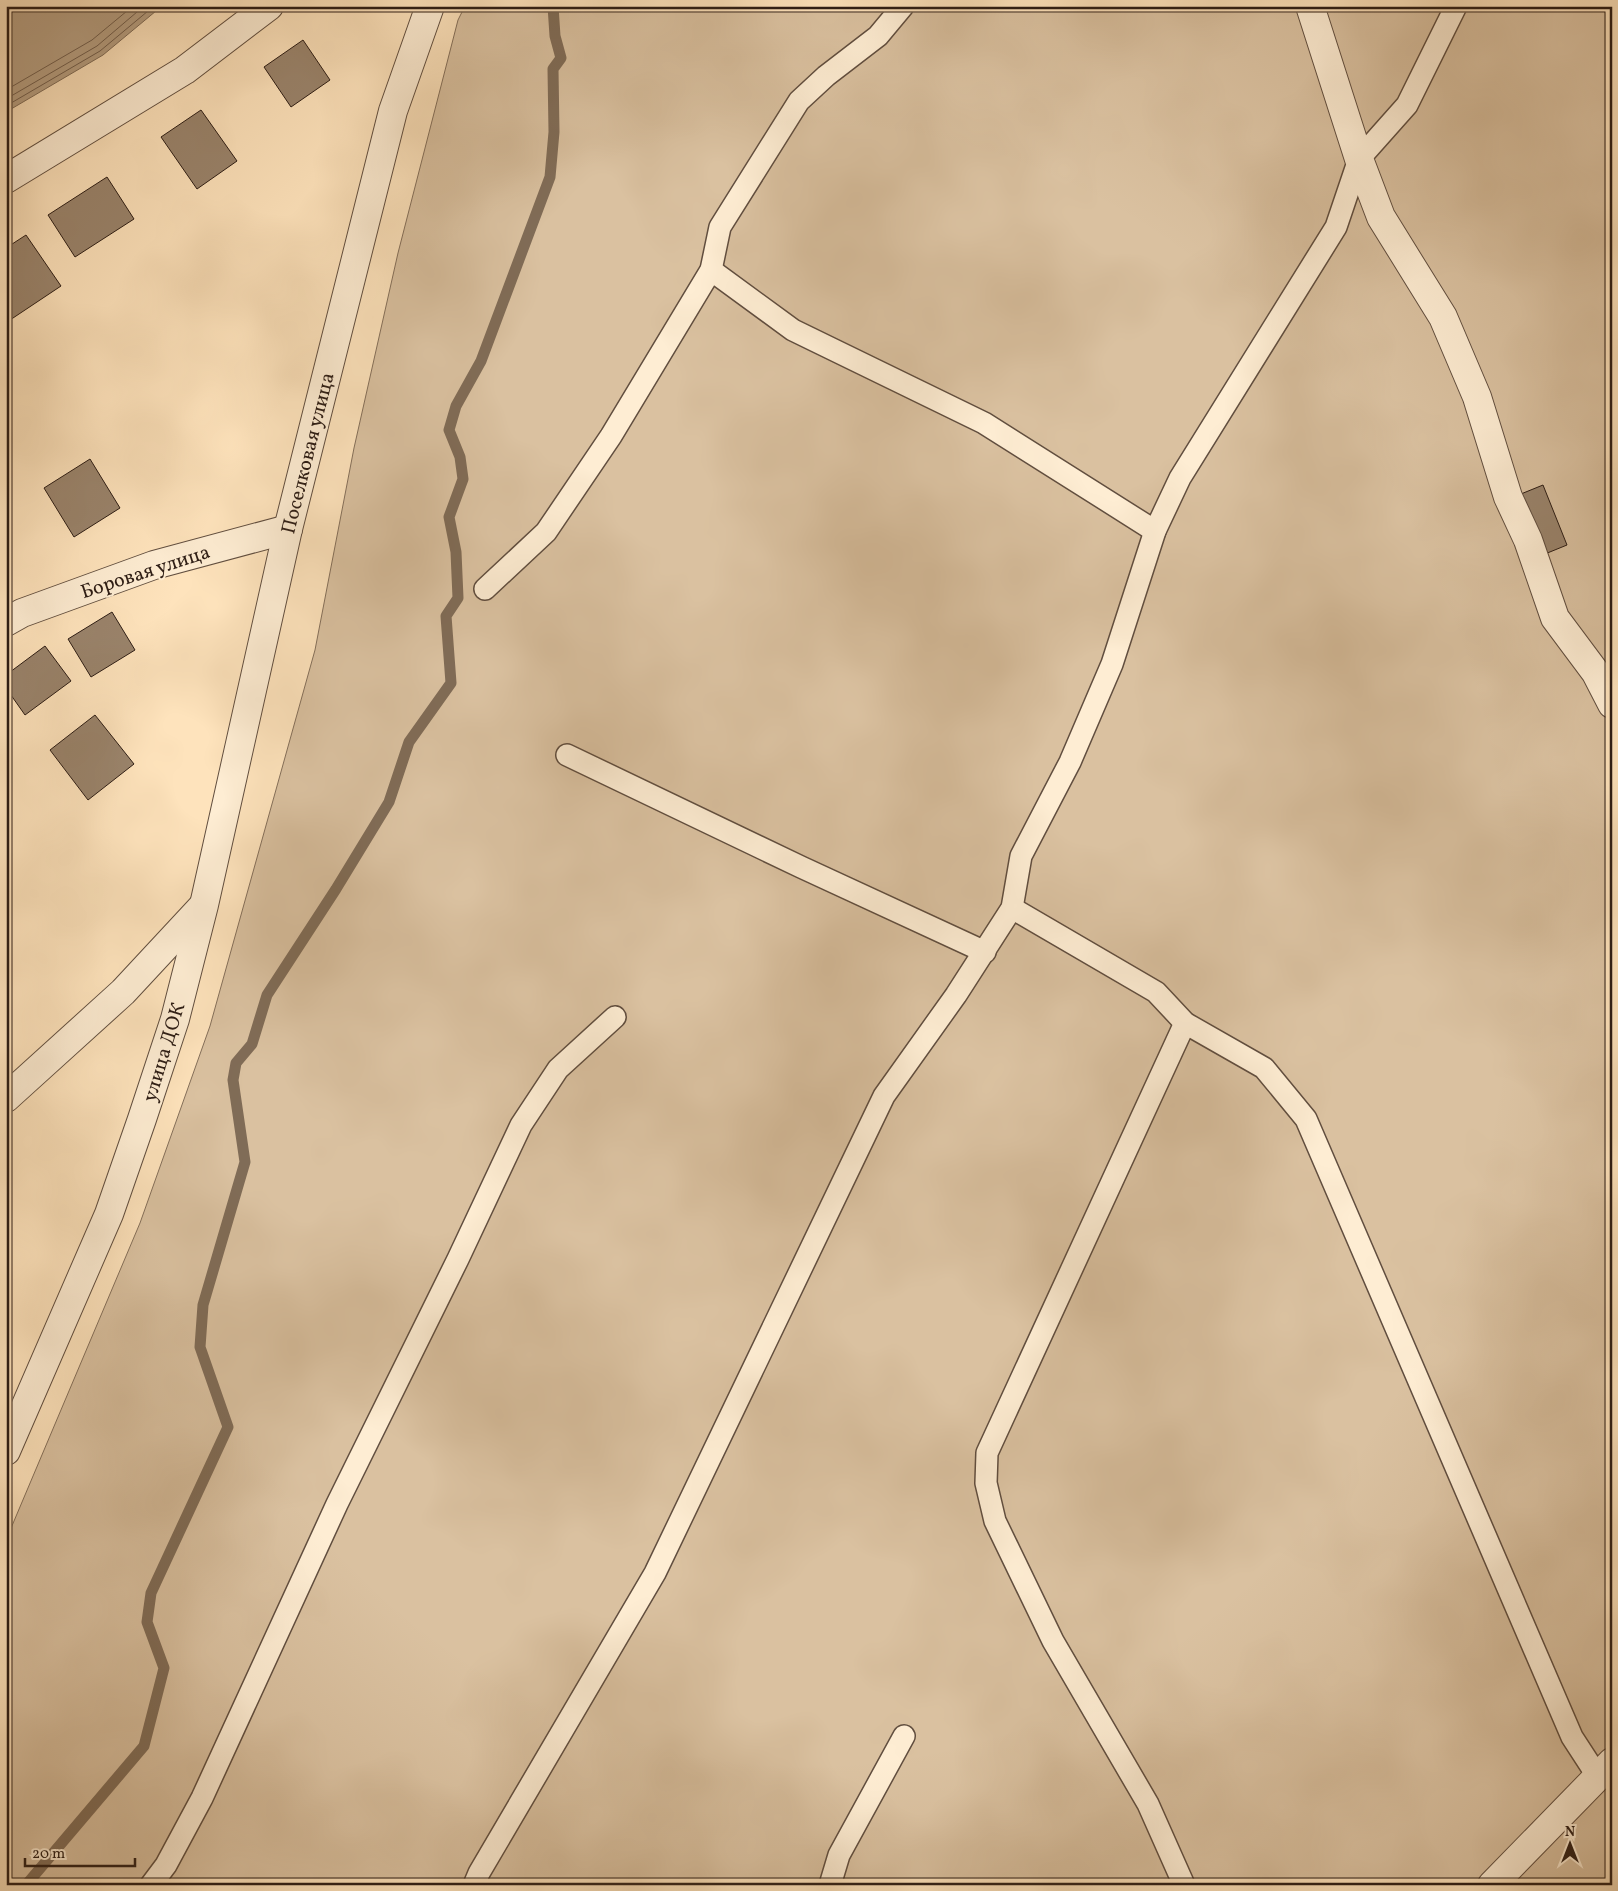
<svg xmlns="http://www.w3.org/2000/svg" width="1618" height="1891" font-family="Vollkorn,serif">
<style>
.green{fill:#dac1a0;stroke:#846f5a}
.water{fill:#b7a083;stroke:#806c57}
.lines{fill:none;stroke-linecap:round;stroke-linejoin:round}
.shore{stroke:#725e4c;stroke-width:1}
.stream{stroke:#806c57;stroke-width:11}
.building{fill:#9a846c;stroke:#2d1d15}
.lane-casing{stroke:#614e3f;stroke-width:24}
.street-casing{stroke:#614e3f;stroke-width:30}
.lane{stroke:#feedd3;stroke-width:21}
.street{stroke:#feedd3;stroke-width:28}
.labels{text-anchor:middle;stroke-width:4;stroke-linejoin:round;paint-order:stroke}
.street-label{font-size:20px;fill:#2d1d15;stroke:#feedd3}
</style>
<rect width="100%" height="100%" fill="#fee3bc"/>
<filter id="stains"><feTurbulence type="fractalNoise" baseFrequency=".004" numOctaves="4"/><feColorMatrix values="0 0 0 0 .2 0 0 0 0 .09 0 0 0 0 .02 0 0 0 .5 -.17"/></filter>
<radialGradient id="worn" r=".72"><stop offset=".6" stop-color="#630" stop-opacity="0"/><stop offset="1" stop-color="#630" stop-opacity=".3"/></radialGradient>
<polygon class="green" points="465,6 1612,6 1612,1885 6,1885 6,1540 140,1223 210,1026 315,650 354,448 398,253 458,20"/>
<polygon class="water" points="6,6 162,6 103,55 6,112"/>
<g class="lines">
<g class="shore">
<polyline points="6,90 92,40 133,6"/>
<polyline points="6,99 97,46 144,6"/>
<polyline points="6,106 100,51 154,6"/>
</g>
<polyline class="stream" points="26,1885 144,1746 164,1668 147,1622 151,1593 228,1427 200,1347 203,1305 245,1162 233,1080 236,1063 252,1044 267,995 336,889 389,802 409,742 451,683 446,616 458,598 456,552 449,517 463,479 460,457 449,430 456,406 481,361 550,177 554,132 553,69 561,58 555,36 553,6"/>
</g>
<g class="building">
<polygon points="303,40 330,80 291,107 264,67"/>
<polygon points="201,110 237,161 197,189 161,137"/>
<polygon points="107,177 134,219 75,257 48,215"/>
<polygon points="26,235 61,286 7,322 6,248"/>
<polygon points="90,459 120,508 74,537 44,488"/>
<polygon points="1543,485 1567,545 1540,556 1516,496"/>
<polygon points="112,612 135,650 91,677 68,639"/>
<polygon points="45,646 71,681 25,715 6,688 6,675"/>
<polygon points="95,715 134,764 88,800 50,750"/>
</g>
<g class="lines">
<g class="lane-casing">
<g id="lane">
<polyline points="711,270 793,330 984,423 1155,531"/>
<polyline points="485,589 546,532 611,436 711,270 720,227 799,101 826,76 878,36 903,6"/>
<polyline points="567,755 801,867 985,952"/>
<polyline points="1012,908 1156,992 1185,1023 1264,1068 1306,1119 1572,1737 1598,1777"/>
<polyline points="151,1885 166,1865 202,1798 337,1504 458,1259 521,1125 558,1069 615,1017"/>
<polyline points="474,1885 479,1873 655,1573 884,1096 956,995 1012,908 1021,856 1070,762 1112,664 1155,531 1180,478 1336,227 1359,159 1407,105 1456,6"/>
<polyline points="830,1885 839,1855 904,1736"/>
<polyline points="1184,1885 1148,1804 1053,1641 995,1521 986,1483 987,1453 1185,1023"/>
</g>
</g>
<g class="street-casing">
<g id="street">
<polyline points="1310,6 1359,159 1381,217 1443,317 1477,397 1508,497 1528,540 1555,618 1596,673 1612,704"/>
<polyline points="6,179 185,70 269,6"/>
<polyline points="6,622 22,613 154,565 288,529"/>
<polyline points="6,1098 123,992 203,906"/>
<polyline points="6,1451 109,1214 142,1119 175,1019 204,905 288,529 393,111 430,6"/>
<polyline points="1492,1885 1612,1762"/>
</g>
</g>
<use href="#lane" class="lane"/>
<use href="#street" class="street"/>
</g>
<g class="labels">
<g class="street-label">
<text transform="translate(307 453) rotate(-76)" y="7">Поселковая улица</text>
<text transform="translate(145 571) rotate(-18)" y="7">Боровая улица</text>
<text transform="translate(163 1052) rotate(-73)" y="7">улица ДОК</text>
</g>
</g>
<rect width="1618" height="1891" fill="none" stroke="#fee3bc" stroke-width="25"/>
<rect x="8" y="8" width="1603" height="1876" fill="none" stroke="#2d1d15" stroke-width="2.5"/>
<rect x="12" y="12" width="1593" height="1866" fill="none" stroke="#2d1d15"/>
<g transform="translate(1570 1844)" stroke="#feedd3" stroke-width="4" paint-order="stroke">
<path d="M0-4L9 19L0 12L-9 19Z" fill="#2d1d15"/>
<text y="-8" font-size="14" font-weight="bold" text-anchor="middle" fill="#2d1d15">N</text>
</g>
<path d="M25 1858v8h110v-8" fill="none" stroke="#2d1d15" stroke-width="2.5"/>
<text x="32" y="1858" font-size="15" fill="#2d1d15" stroke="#feedd3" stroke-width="4" paint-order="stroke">20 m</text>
<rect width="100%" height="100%" filter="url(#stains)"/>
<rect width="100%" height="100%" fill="url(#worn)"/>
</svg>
